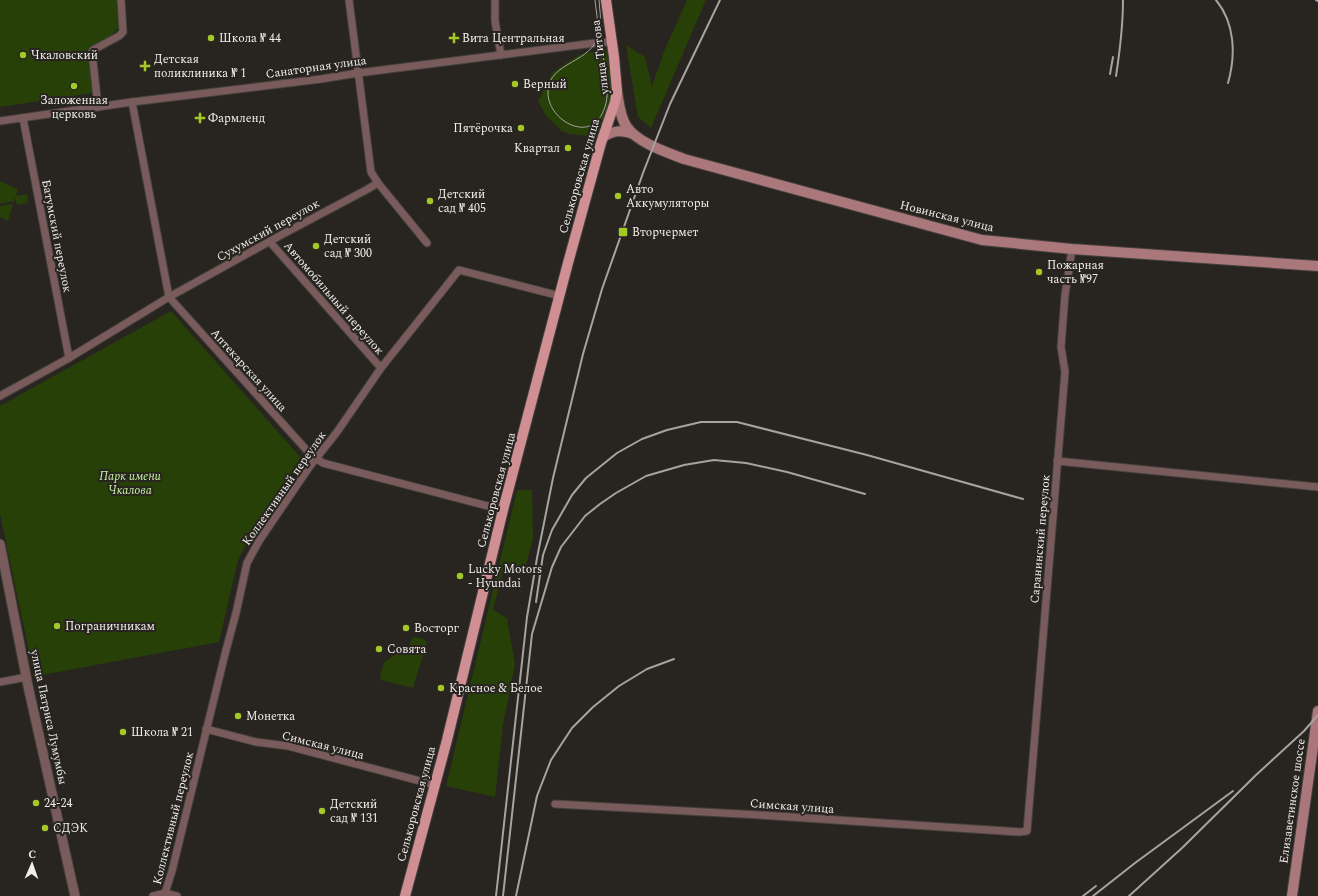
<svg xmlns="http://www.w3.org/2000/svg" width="1318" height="896" font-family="Spectral,serif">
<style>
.green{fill:#264008}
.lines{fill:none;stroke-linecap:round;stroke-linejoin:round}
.minor-casing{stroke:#44403c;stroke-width:9}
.tertiary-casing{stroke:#44403c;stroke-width:11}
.secondary-casing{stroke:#44403c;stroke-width:12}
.primary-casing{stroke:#44403c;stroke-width:12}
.minor{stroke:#7a5b5c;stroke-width:7}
.tertiary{stroke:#7a5b5c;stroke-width:9}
.secondary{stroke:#aa787a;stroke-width:10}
.primary{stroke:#d08f92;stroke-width:10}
.tram{stroke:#a6a3a0;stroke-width:1}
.rail{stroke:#a6a3a0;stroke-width:2}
.poi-dot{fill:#a3c927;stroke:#282420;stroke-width:1.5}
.labels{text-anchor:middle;stroke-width:4;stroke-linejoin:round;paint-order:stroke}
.poi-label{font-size:12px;fill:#f0eeeb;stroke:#282420;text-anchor:start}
.street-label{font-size:12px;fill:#f0eeeb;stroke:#282420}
.park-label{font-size:12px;font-style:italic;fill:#c4f39d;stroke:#282420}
</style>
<rect width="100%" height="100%" fill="#282420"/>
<g class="green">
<polygon points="0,0 117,0 119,27 113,34 87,50 93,93 0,107"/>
<polygon points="687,0 706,0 651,128 638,117 626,45 645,57 652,86 665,49"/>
<path d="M604,49l3,1c1,14 6,34 3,48 -2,13 -8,27 -13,39l-27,-3 -8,-3 -16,-15 -8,-15 15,-29 26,-17z"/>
<polygon points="0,181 18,189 16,196 27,194 28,203 17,205 15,197 14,201 0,204"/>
<polygon points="13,204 8,221 0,217 0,206"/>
<polygon points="171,311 301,458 249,538 238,560 219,642 42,675 36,669 29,651 0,514 0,406"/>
<polygon points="517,490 532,490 533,538 525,569 504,566 493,610 507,618 515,664 503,725 495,797 446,786"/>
<polygon points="416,637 423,639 427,642 413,688 381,680 380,677 384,662 409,646 412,638"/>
</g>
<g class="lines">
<g class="minor-casing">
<g id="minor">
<polyline points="349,0 371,172 378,183 427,243"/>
<polyline points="495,0 495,21 501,55"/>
<polyline points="132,102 169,297 311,455 323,463 503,510"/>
<polyline points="98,107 92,52 93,50 119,36 123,32 121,0"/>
<polyline points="23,118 69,358"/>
<polyline points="0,121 132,102 321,79 358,73 595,43 612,42"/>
<polyline points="270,242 381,368"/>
<polyline points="0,396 69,358 169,297 283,234 366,190 378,183"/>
<polyline points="1057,461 1318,487"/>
<polyline points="0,682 27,677"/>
<polyline points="206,729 256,742 288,746 435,785"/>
<polyline points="555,804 760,815 1020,832 1027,831 1065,372 1061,347 1065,295 1072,249"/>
<polyline points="165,893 172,871 225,654 236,613 247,563 259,541 310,466 337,432 381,368 459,270 560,296"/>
<polyline points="153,896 165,893 177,896"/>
</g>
</g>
<g class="tertiary-casing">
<polyline id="tertiary" points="0,544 28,686 75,896"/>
</g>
<g class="secondary-casing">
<g id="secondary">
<path d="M617,91c2,12 3,27 10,36 11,16 39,25 57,32l298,81 90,9 246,17"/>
<path d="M603,137c11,-7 18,-7 30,-3"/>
<polyline points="1292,896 1318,711"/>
</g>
</g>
<g class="primary-casing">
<polyline id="primary" points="405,896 447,740 503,510 568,263 601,143 615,102 617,91 614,57 606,0"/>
</g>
<use href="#minor" class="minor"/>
<use href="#tertiary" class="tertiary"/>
<use href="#secondary" class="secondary"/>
<use href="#primary" class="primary"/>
<path class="tram" d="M595,0l4,33c-6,31 -51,28 -51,59 -1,27 40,51 54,22 10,-19 3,-40 1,-60 -2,-18 -2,-36 -4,-54"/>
<g class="rail">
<path d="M1216,0c19,23 20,55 12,83"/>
<polyline points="1316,0 1318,1"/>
<polyline points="1110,74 1113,57"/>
<path d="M1116,76c4,-26 7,-50 7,-76"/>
<polyline points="536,602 543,555 552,530 572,495 586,478 617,453 642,439 667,430 701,422 737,422 867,455 1023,499"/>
<polyline points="496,896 527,617 537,558 553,478 583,354 602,289 643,173 670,104 720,0"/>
<polyline points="503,896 532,634 552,567 561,547 585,516 600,504 616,493 646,476 684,465 714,460 746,463 787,472 865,494"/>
<polyline points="516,896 537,796 551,760 572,728 593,707 619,686 647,669 674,659"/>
<polyline points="1083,896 1096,886"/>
<polyline points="1093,896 1135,863 1233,791"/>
<polyline points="1129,896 1182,848 1256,775 1304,731 1318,715"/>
</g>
</g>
<g class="poi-dot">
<circle cx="211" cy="38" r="4"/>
<path d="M452 32h4v4h4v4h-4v4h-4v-4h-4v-4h4z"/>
<circle cx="23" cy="55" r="4"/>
<path d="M143 60h4v4h4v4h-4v4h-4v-4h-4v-4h4z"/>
<circle cx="515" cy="84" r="4"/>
<circle cx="74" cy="86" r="4"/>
<path d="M198 112h4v4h4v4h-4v4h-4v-4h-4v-4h4z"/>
<circle cx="521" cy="128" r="4"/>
<circle cx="568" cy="148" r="4"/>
<circle cx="618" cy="196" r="4"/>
<circle cx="430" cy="201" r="4"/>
<rect x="618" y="227" width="10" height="10" rx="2"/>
<circle cx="316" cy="246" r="4"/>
<circle cx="1039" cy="272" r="4"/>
<circle cx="460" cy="576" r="4"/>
<circle cx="57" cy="626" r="4"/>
<circle cx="406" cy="628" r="4"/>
<circle cx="379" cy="649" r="4"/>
<circle cx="441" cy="688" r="4"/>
<circle cx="238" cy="716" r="4"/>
<circle cx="123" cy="732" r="4"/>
<circle cx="36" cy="803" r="4"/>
<circle cx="322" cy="811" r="4"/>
<circle cx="45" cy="828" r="4"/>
</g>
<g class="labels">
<g class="poi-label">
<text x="219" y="42">Школа № 44</text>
<text x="462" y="42">Вита Центральная</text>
<text x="31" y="59">Чкаловский</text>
<text x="154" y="63">Детская<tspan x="154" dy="14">поликлиника № 1</tspan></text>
<text x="523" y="88">Верный</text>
<text x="74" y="104" text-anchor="middle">Заложенная<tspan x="74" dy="14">церковь</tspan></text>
<text x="208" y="122">Фармленд</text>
<text x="513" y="132" text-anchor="end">Пятёрочка</text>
<text x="560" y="152" text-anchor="end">Квартал</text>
<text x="626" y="193">Авто<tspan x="626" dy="14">Аккумуляторы</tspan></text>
<text x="438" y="198">Детский<tspan x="438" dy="14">сад № 405</tspan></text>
<text x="632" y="236">Вторчермет</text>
<text x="324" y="243">Детский<tspan x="324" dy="14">сад № 300</tspan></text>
<text x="1047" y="269">Пожарная<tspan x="1047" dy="14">часть №97</tspan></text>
<text x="468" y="573">Lucky Motors<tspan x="468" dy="14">- Hyundai</tspan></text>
<text x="65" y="630">Пограничникам</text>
<text x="414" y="632">Восторг</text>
<text x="387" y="653">Совята</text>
<text x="449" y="692">Красное &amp; Белое</text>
<text x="246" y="720">Монетка</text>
<text x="131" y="736">Школа № 21</text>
<text x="44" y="807">24-24</text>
<text x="330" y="808">Детский<tspan x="330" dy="14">сад № 131</tspan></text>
<text x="53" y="832">СДЭК</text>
</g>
<g class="street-label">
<text transform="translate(600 57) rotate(-97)" y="4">улица Титова</text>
<text transform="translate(316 67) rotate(-8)" y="4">Санаторная улица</text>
<text transform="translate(579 176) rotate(-74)" y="4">Селькоровская улица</text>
<text transform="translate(947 216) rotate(14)" y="4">Новинская улица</text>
<text transform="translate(268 230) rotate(-29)" y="4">Сухумский переулок</text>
<text transform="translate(57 236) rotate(79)" y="4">Батумский переулок</text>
<text transform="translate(334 298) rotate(49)" y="4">Автомобильный переулок</text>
<text transform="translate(249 370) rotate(48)" y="4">Аптекарская улица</text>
<text transform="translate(284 488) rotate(-55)" y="4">Коллективный переулок</text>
<text transform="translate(496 490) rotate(-75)" y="4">Селькоровская улица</text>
<text transform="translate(1040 539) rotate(-85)" y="4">Саранинский переулок</text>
<text transform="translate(49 717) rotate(78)" y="4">улица Патриса Лумумбы</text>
<text transform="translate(323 745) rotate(14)" y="4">Симская улица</text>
<text transform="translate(1292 801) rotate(-82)" y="4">Елизаветинское шоссе</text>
<text transform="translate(416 804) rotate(-75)" y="4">Селькоровская улица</text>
<text transform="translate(792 806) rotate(4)" y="4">Симская улица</text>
<text transform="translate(173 818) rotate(-76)" y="4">Коллективный переулок</text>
</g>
<g class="park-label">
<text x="130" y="480">Парк имени<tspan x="130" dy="14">Чкалова</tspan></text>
</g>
</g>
<g transform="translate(32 864) rotate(2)" stroke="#282420" stroke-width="3" paint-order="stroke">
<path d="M0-3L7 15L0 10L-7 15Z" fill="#f0eeeb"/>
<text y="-6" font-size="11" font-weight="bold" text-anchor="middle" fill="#f0eeeb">С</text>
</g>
</svg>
